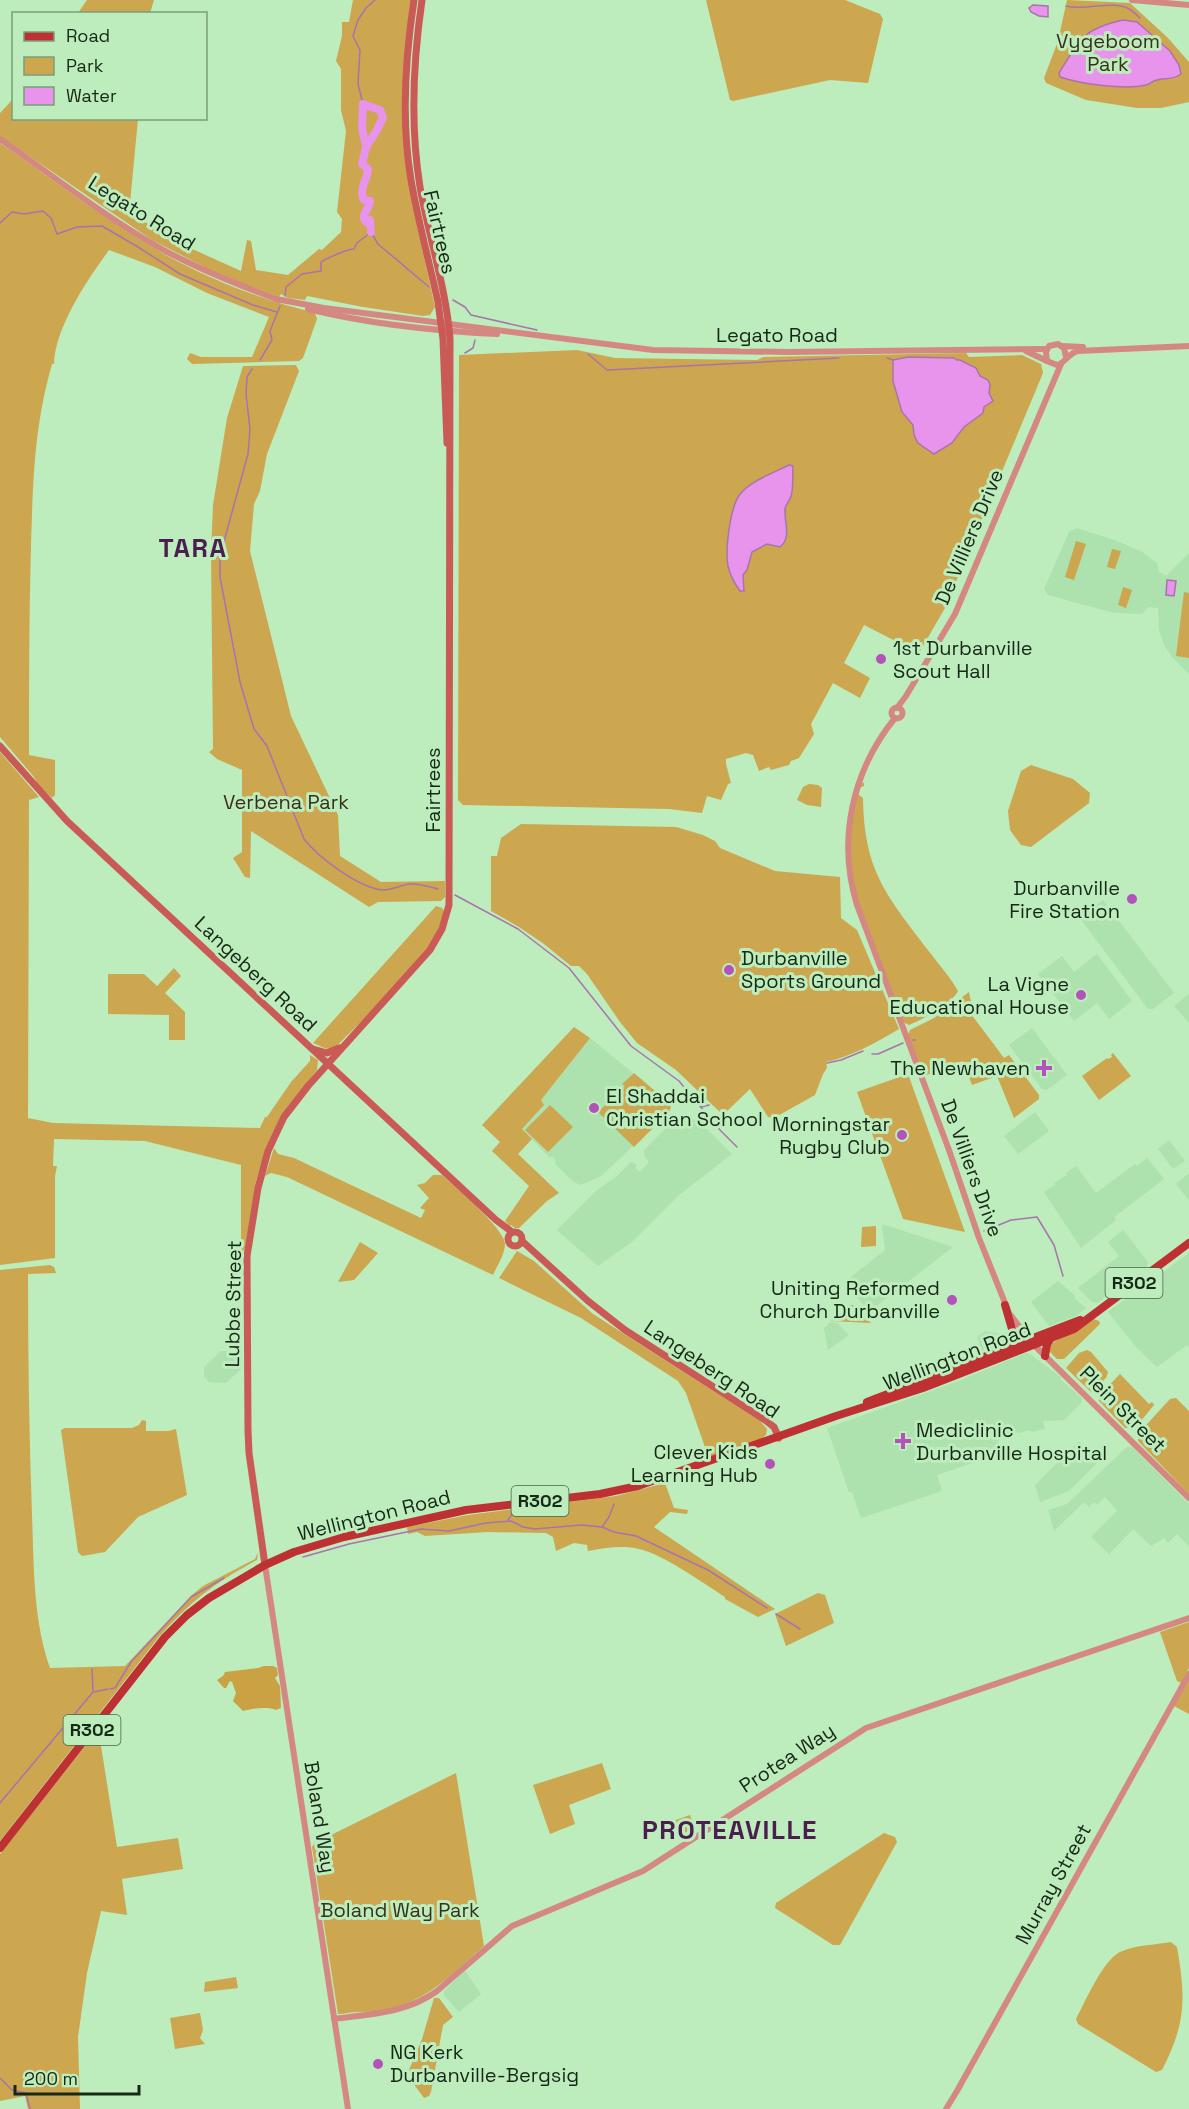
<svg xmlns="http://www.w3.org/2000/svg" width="1189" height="2109" font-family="'Space Grotesk',sans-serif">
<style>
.built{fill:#ade1ad}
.green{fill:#cda650}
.forest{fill:#cba243}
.water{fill:#e894ed;stroke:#a974ac;stroke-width:1.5}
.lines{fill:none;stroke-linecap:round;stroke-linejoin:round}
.stream{stroke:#a974ac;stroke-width:1.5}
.river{stroke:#e894ed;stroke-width:8}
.tertiary{stroke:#d58882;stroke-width:6}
.secondary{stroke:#ca5a55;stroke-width:7}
.primary{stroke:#bf3033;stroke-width:8}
.poi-dot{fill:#b352ba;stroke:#bdecbd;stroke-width:2}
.labels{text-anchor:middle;stroke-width:6;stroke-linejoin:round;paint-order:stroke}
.shield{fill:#bdecbd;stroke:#486348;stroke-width:1.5}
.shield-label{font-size:18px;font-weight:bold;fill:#162816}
.park-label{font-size:20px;fill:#392f1a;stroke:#bdecbd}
.street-label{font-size:20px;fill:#162816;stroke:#bdecbd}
.poi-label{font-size:20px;fill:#162816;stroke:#bdecbd;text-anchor:end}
.district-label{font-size:26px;font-weight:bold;letter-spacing:1.5px;fill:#4c1d4f;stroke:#bdecbd}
</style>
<rect width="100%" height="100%" fill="#bdecbd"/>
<g class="built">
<polygon points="1077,528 1117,541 1142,552 1157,563 1159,572 1166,576 1189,553 1189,674 1172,657 1164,645 1159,630 1158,608 1148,607 1142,614 1114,613 1048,595 1044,589 1069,532"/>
<polygon points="1103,900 1174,993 1153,1009 1148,1009 1082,921 1082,916"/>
<polygon points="1097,954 1132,1001 1109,1019 1097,1003 1074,1021 1038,974 1062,956 1074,972"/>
<polygon points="1189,994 1189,1023 1174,1006"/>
<polygon points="1032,1028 1067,1075 1047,1090 1042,1089 1009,1045"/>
<polygon points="590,1038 633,1073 623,1084 651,1112 626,1137 633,1146 601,1176 581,1185 574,1182 555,1164 556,1161 552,1156 550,1158 522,1129 544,1105 541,1100"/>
<polygon points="1035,1112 1049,1131 1018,1154 1004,1136"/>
<polygon points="685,1115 701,1123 732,1154 679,1195 633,1241 598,1266 557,1230 597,1190 616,1177 631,1162 637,1165 635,1168 640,1172 649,1162 644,1156 644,1150 677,1117"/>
<polygon points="1169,1140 1185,1161 1173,1169 1158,1149"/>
<polygon points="1147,1158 1164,1179 1114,1217 1116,1220 1081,1248 1044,1192 1055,1185 1054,1183 1067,1175 1066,1173 1076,1166 1096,1193 1135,1164 1137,1166"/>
<polygon points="1188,1174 1189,1175 1189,1200 1176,1184"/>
<polygon points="882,1224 953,1247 870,1311 845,1286 845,1282 885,1250"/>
<polygon points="1123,1230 1148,1262 1147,1266 1097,1303 1092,1302 1078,1288 1119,1256 1108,1242"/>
<polygon points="1189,1253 1189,1347 1187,1345 1157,1367 1135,1346 1108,1312"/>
<polygon points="1058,1281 1075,1296 1075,1299 1086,1308 1076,1316 1049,1326 1031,1302"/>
<polygon points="830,1322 837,1323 849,1335 828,1350 824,1328"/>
<polygon points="985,1331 1008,1335 1008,1340 982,1351 977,1337"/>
<polygon points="221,1351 241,1351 241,1369 226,1383 209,1382 204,1377 204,1367"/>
<polygon points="1026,1353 1030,1354 1062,1378 1060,1379 1082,1398 1082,1402 1064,1420 1043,1421 1045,1429 1032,1432 1030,1430 1018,1433 1017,1432 1000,1438 995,1448 979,1455 981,1460 937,1475 942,1491 861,1518 852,1492 849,1492 827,1428 956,1382"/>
<polygon points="1079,1441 1099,1461 1069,1491 1040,1502 1035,1485"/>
<polygon points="1127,1447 1132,1447 1189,1504 1189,1546 1177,1534 1168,1543 1164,1538 1151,1546 1133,1529 1109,1554 1091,1537 1117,1511 1105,1497 1097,1505 1094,1502 1089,1507 1084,1502 1054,1531 1048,1510 1067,1504"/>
<polygon points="465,1971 481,1994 459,2012 444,1995 444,1991"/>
</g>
<g class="green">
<polygon points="87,0 154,0 150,13 78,13"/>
<polygon points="353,0 411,0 403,72 416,221 435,307 430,315 423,316 363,307 307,296 305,300 288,298 281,294 279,297 226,278 152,240 0,136 0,113 13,99 14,118 138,119 130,203 138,218 188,247 241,271 247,240 251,241 256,270 288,275 319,249 322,250 341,232 342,219 337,212 346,131 341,110 341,69 336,61 342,36 342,22 349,22"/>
<polygon points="706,0 845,0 880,14 883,19 868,83 830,80 733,101 730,100"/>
<polygon points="1067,0 1130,3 1168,38 1189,62 1189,102 1161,108 1137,108 1086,100 1046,83 1044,78 1058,41"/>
<path d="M0,143c55,38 108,79 166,112 47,26 97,45 149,58l2,6 -14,39 -4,3 -107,3 -5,-5 3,-6 11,4h51l17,-40 -62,-24 -52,-26 -46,-17c-21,29 -54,77 -55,114h-2c-18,63 -19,117 -21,181 -2,70 -2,140 -2,210l26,5v35l-3,3 -13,-12 -5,-9 -34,-40z"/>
<polygon points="577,350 615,358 757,360 763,357 966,353 969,357 1022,355 1041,364 1043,373 945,608 919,653 864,625 844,663 870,678 860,698 833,683 811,724 814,734 799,758 791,761 789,765 771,770 769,767 759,771 753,755 746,753 726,759 726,764 731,783 728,784 721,800 707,796 702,813 669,809 463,805 458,800 459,355"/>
<polygon points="296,365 299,371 267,454 260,491 254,504 250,551 291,716 338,815 340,856 381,882 445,881 445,897 441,901 378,902 369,907 251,831 250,878 245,877 233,858 242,852 242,770 217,759 209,752 213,749 211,552 213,505 227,418 243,366"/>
<polygon points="1076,541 1086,544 1074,580 1065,577"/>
<polygon points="1112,549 1121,551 1115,569 1107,567"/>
<polygon points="1123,587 1132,590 1126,608 1118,605"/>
<polygon points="1184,592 1189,593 1189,658 1176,656"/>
<polygon points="0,752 39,797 29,800 28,1118 53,1123 260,1128 265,1117 267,1117 291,1082 310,1061 310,1055 318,1060 317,1070 286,1109 266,1148 256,1181 245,1248 242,1253 237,1254 237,1252 241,1248 241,1165 145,1141 54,1139 53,1166 57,1166 55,1176 55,1258 0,1265"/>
<polygon points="1031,765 1073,779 1090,793 1089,803 1031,847 1021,845 1010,830 1008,811 1021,771"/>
<path d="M861,782l3,1v3l-3,1 -3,7 5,4c1,75 25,99 68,156 9,12 20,24 27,37 -6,13 -35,28 -49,34l-6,-3c-23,-61 -56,-124 -53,-190 1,-16 7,-34 11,-50z"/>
<polygon points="809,784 818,785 822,788 821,807 807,805 797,800 803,787"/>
<path d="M521,824l155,3 27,8 12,6 5,7 55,23 65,6 1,41 16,12 42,99c-24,14 -46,27 -73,33l1,6 -4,6 -8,21 -41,23 -6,-1 -18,-28 -27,26 -47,-45 -39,-27 -17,-21 -33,-48 -8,-8h-8l-27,-22 -25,-17 -28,-16v-55h6l4,-18z"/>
<path d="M436,906l6,2 2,3c-7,47 -77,102 -109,137 -10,3 -13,-2 -22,-5z"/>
<polygon points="174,968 181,976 165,993 185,1012 185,1040 169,1040 169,1015 108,1014 108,974 144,974 157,986"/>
<polygon points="969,992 972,1007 968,1010 1004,1058 1009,1055 1039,1095 1039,1099 1014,1118 997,1076 972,1085 963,1061 924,1076 908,1035 910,1030 934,1018"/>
<polygon points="574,1027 590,1038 541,1100 544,1105 522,1129 532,1139 518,1154 559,1193 547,1201 519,1228 515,1228 511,1225 510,1226 505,1221 529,1186 492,1151 500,1142 482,1125"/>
<polygon points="1113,1053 1131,1076 1099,1100 1082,1076 1107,1058 1108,1059 1112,1057 1111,1055"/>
<polygon points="634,1073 668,1102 671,1107 669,1112 634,1147 598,1112 625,1086 622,1084"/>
<polygon points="908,1074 965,1232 903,1219 857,1092"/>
<polygon points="550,1105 573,1127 548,1152 525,1130"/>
<path d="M274,1148l4,6 16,4 127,60 4,-8 -5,-2 9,-10 -12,-13 8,-2 8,-8h9c13,12 63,54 63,69 0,10 -8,22 -12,31l-206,-98 -16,-4 -6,3z"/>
<polygon points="876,1226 876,1246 861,1247 862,1227"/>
<polygon points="360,1242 378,1253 354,1280 338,1282"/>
<polygon points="517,1251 534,1261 593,1314 760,1421 767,1429 766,1435 760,1440 705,1459 704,1455 706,1450 686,1393 678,1381 581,1318 499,1278"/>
<path d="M50,1265l4,2 2,6 -28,1c0,80 1,160 4,241 2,51 1,105 18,153l75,-2 67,-71 11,-9 52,-27 3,-7 -1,8c-43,23 -67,42 -99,78l-158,203v-571z"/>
<polygon points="847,1305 853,1305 871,1323 831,1321"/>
<path d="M1094,1319l5,2 1,3 -36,35h-7l-7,-7 -1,-5c5,-8 34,-20 45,-28z"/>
<polygon points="1087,1350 1091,1352 1108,1372 1106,1378 1091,1392 1066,1368 1079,1353"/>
<polygon points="1120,1374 1149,1404 1152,1402 1154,1405 1135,1428 1125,1428 1099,1401 1099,1396"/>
<polygon points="1176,1398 1189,1411 1189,1494 1138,1441 1138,1434 1170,1399"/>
<polygon points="142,1420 146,1421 146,1431 168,1431 176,1429 187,1495 138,1517 105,1552 82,1556 78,1552 61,1430 65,1428 132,1428 139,1425"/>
<path d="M665,1483l9,25 14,2 -1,4 -17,-2 -16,15 121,82 -17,8 -33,-18v-2c-22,-14 -62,-43 -86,-48 -17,-4 -34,-1 -51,2l-1,-6 -13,-2 -18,8 -3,-14 -7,-4 -58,-1 -63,4 -8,-4 -9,2 -1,-7 61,-12 148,-19z"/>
<polygon points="818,1593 825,1595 834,1623 786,1646 775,1614"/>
<polygon points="1189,1622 1189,1668 1181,1683 1177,1681 1160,1632"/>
<polygon points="1189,1680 1189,1714 1174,1706"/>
<polygon points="97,1731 99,1733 117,1847 178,1838 183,1869 122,1879 127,1915 101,1911 87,1973 78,2037 80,2109 28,2109 25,2096 0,2101 0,1854"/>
<polygon points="602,1763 611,1789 569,1805 575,1824 550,1834 533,1785"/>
<path d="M456,1773l28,173c-43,37 -66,66 -127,66 -6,0 -12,2 -19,2l-26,-167 3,-4z"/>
<polygon points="690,1815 695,1829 678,1835 673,1821"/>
<polygon points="884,1833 895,1837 897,1842 840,1945 833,1945 775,1908 776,1903"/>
<path d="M1171,1942l6,5c9,52 9,76 -15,123l-6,2 -78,-48 -2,-5c9,-17 27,-59 44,-67 14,-7 35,-7 51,-10z"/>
<polygon points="236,1977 238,1988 204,1992 205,1982"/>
<polygon points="434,1998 439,1998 453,2017 443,2025 431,2092 429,2096 424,2098 407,2075 422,2039"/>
<polygon points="200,2013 203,2030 200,2038 205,2044 175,2049 170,2018"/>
</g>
<path class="forest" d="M264,1666h9l4,2 1,7 -3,3 5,8 1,22 -5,2c-9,-4 -25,-1 -33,1l-10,-10 3,-8 -4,-11 -2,-1 -4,7h-2l-7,-8 6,-4 2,-4 33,-4z"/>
<g class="water">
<polygon points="1033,5 1048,6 1048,17 1039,16 1031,12 1029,8"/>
<path d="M1123,20l14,2 33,29 9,14 2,9c-9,7 -17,3 -27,7 -3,1 -5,4 -8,4 -21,5 -65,-1 -86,-8l-1,-4c21,-33 23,-44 64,-53z"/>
<polygon points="908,357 954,358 957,360 960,360 976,368 980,376 988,380 990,385 989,393 993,401 984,407 983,413 964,427 952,443 934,454 918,443 914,435 913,425 902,412 893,381 893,360"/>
<path d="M789,465l4,1c-1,10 1,21 -2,30 -1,5 -6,9 -6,13 -1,14 7,28 -5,38l-13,-3 -15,8 -5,18 -4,5 1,16h-4c-5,-7 -10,-16 -12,-25 -3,-16 2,-61 13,-73 12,-13 32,-20 48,-28z"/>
<polygon points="1167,580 1176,581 1174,596 1166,595"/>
</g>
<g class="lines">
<g class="stream">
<path d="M1066,6c19,5 47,-6 63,3 4,2 8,6 11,9"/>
<polyline points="363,104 358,84 360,50 353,36 358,20 366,8 375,0"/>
<polyline points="0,223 12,212 24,214 43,211 51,218 57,234 77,227 102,226 138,247 180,274 253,305 277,312"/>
<path d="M285,296l1,-9 16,-13 19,-3v-9c6,-4 27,-13 33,-13l3,-6 14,-11 7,12 51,43"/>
<polyline points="453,300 465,307 471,315 537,330"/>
<polyline points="465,353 473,348 475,340"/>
<polyline points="588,354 607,370 839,358"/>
<polyline points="887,358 893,360"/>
<polyline points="260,360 272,340 270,331 280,306"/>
<path d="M252,369l-5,8 -1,17 4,35 -2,25 -28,102v21l20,105 14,47 13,17 37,93c15,19 55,49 79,51 9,0 18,-5 27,-6 9,-1 20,3 28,5"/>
<polyline points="455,895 518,929 569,968 631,1046 679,1081 720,1130 737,1147"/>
<polyline points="913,1040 915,1040"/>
<polyline points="872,1054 878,1054 903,1043"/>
<polyline points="827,1063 841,1060 863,1051"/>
<polyline points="701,1107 709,1105"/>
<polyline points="984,1231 1011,1220 1037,1217 1054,1245 1063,1276"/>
<polyline points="508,1520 514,1511"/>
<polyline points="602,1527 609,1517 614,1504"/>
<polyline points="303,1557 349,1544 421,1529 449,1531 486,1523 511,1521 523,1527 535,1529 581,1525 602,1527 614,1532 636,1536 708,1570 767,1608"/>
<polyline points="776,1614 800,1629"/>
<polyline points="110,1689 115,1688 131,1662 191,1597 224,1578"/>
<polyline points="94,1692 108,1689"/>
<polyline points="0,1803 93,1692 92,1669"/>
<polyline points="0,2078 12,2090 26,2093 30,2109"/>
</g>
<path class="river" d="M366,147l-4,-19 1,-24 17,6 3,7 -6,13 -11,17 -4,17 6,5c0,10 -10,20 -4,31l6,1c-1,9 -10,14 -4,21l4,-2 1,12"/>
<g class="tertiary">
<polyline points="1132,0 1189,5"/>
<path d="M0,139c53,37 104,77 160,109 38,21 78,37 119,52"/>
<polyline points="276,299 324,308 653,350 788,352 1047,349"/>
<path d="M308,309c61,15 127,22 189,25"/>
<polyline points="1061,346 1083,347"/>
<polyline points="1026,351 1047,361"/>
<path d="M1066,357l-2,-9 -6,-4 -9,2 -3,6 1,9 10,4c9,-2 11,-12 21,-14l111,-5"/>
<circle cx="897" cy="713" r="5.5"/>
<polyline points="897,708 906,696 955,614 1061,364"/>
<path d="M895,718c-43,53 -58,122 -38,187l92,245 30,88 30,75 24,31 156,154"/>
<polyline points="265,1565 348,2109"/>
<path d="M334,2019c36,-5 73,-6 103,-28l75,-65 131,-55 223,-143 323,-110"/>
<polyline points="946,2109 957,2091 1189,1674"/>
</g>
<g class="secondary">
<path d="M414,0c-9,59 -13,121 -3,180 7,41 18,81 27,122l5,37 4,104"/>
<polyline points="0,746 67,821 496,1220 512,1232"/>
<polyline points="313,1049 327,1053 339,1048"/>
<circle cx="515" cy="1239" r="7"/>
<polyline points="522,1241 588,1301 625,1330 765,1420 774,1427 779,1438"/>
<path d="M265,1565l-16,-112 -1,-23 -1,-174 11,-68 10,-37 16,-34 24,-31 122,-136 12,-21 7,-24 1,-566c-4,-52 -21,-101 -30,-152 -10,-62 -7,-125 2,-187"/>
</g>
<g class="primary">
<polyline points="1005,1305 1014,1336 1008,1348"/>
<polyline points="1045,1356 1047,1344 1051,1338"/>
<polyline points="867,1402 1080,1320"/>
<polyline points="0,1848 165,1637 187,1615 209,1598 265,1565 294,1552 344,1537 466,1510 600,1494 638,1486 836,1416 923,1388 1074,1329 1189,1243"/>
</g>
</g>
<g class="poi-dot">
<circle cx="881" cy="659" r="6"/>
<circle cx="1132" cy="899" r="6"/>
<circle cx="729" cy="970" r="6"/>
<circle cx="1081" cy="995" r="6"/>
<path d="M1041 1059h6v6h6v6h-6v6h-6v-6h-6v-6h6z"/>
<circle cx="594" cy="1108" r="6"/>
<circle cx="902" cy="1135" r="6"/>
<circle cx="952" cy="1300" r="6"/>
<path d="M900 1432h6v6h6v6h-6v6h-6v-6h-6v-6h6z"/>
<circle cx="770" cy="1464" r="6"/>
<circle cx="378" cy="2064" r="6"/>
</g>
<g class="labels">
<g class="shield">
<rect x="1105.5" y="1268" width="57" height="30" rx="4.5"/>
<rect x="511.5" y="1486" width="57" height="30" rx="4.5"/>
<rect x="63.5" y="1715" width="57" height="30" rx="4.5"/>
</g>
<g class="shield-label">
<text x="1134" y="1289">R302</text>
<text x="540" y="1507">R302</text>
<text x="92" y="1736">R302</text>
</g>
<g class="park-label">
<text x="1108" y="48">Vygeboom<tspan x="1108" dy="23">Park</tspan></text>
<text x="286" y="809">Verbena Park</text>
<text x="400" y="1917">Boland Way Park</text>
</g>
<g class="street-label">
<text transform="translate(142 213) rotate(32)" y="7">Legato Road</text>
<text transform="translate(440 232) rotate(77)" y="7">Fairtrees</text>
<text x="777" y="342">Legato Road</text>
<text transform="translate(969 537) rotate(-67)" y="7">De Villiers Drive</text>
<text transform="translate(433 790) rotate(-90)" y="7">Fairtrees</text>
<text transform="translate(256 974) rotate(43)" y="7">Langeberg Road</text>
<text transform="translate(972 1168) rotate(70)" y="7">De Villiers Drive</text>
<text transform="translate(233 1304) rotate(-89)" y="7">Lubbe Street</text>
<text transform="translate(957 1356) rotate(-21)" y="7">Wellington Road</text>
<text transform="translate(712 1369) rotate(34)" y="7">Langeberg Road</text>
<text transform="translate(1123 1409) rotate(45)" y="7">Plein Street</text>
<text transform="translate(374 1515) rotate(-14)" y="7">Wellington Road</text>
<text transform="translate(787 1758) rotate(-33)" y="7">Protea Way</text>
<text transform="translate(320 1817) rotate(81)" y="7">Boland Way</text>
<text transform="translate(1053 1884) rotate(-61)" y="7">Murray Street</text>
</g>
<g class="poi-label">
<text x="893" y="655" text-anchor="start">1st Durbanville<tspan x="893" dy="23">Scout Hall</tspan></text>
<text x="1120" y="895">Durbanville<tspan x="1120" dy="23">Fire Station</tspan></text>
<text x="741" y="965" text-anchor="start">Durbanville<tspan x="741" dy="23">Sports Ground</tspan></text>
<text x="1069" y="991">La Vigne<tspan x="1069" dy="23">Educational House</tspan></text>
<text x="1030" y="1075">The Newhaven</text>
<text x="606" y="1103" text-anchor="start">El Shaddai<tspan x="606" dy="23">Christian School</tspan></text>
<text x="890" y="1131">Morningstar<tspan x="890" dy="23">Rugby Club</tspan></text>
<text x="940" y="1295">Uniting Reformed<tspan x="940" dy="23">Church Durbanville</tspan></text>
<text x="916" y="1437" text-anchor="start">Mediclinic<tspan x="916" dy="23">Durbanville Hospital</tspan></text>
<text x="758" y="1459">Clever Kids<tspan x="758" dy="23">Learning Hub</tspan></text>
<text x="390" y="2059" text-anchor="start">NG Kerk<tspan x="390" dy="23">Durbanville-Bergsig</tspan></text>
</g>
<g class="district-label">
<text x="193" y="557">TARA</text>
<text x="730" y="1839">PROTEAVILLE</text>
</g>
</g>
<rect x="12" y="12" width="195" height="108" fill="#bdecbd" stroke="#7a9e7a" stroke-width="1.5"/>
<rect x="24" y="32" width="30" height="9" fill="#bf3033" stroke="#7a9e7a" stroke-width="1.5"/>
<text x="66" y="42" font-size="18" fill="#162816">Road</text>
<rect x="24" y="57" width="30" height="18" fill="#cda650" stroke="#7a9e7a" stroke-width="1.5"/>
<text x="66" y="72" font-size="18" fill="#162816">Park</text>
<rect x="24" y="87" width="30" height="18" fill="#e894ed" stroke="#7a9e7a" stroke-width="1.5"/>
<text x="66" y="102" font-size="18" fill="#162816">Water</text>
<path d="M15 2085v9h124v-9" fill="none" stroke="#162816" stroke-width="3"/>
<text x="24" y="2085" font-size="18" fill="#162816" stroke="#bdecbd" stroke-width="4.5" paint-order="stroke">200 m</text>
</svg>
